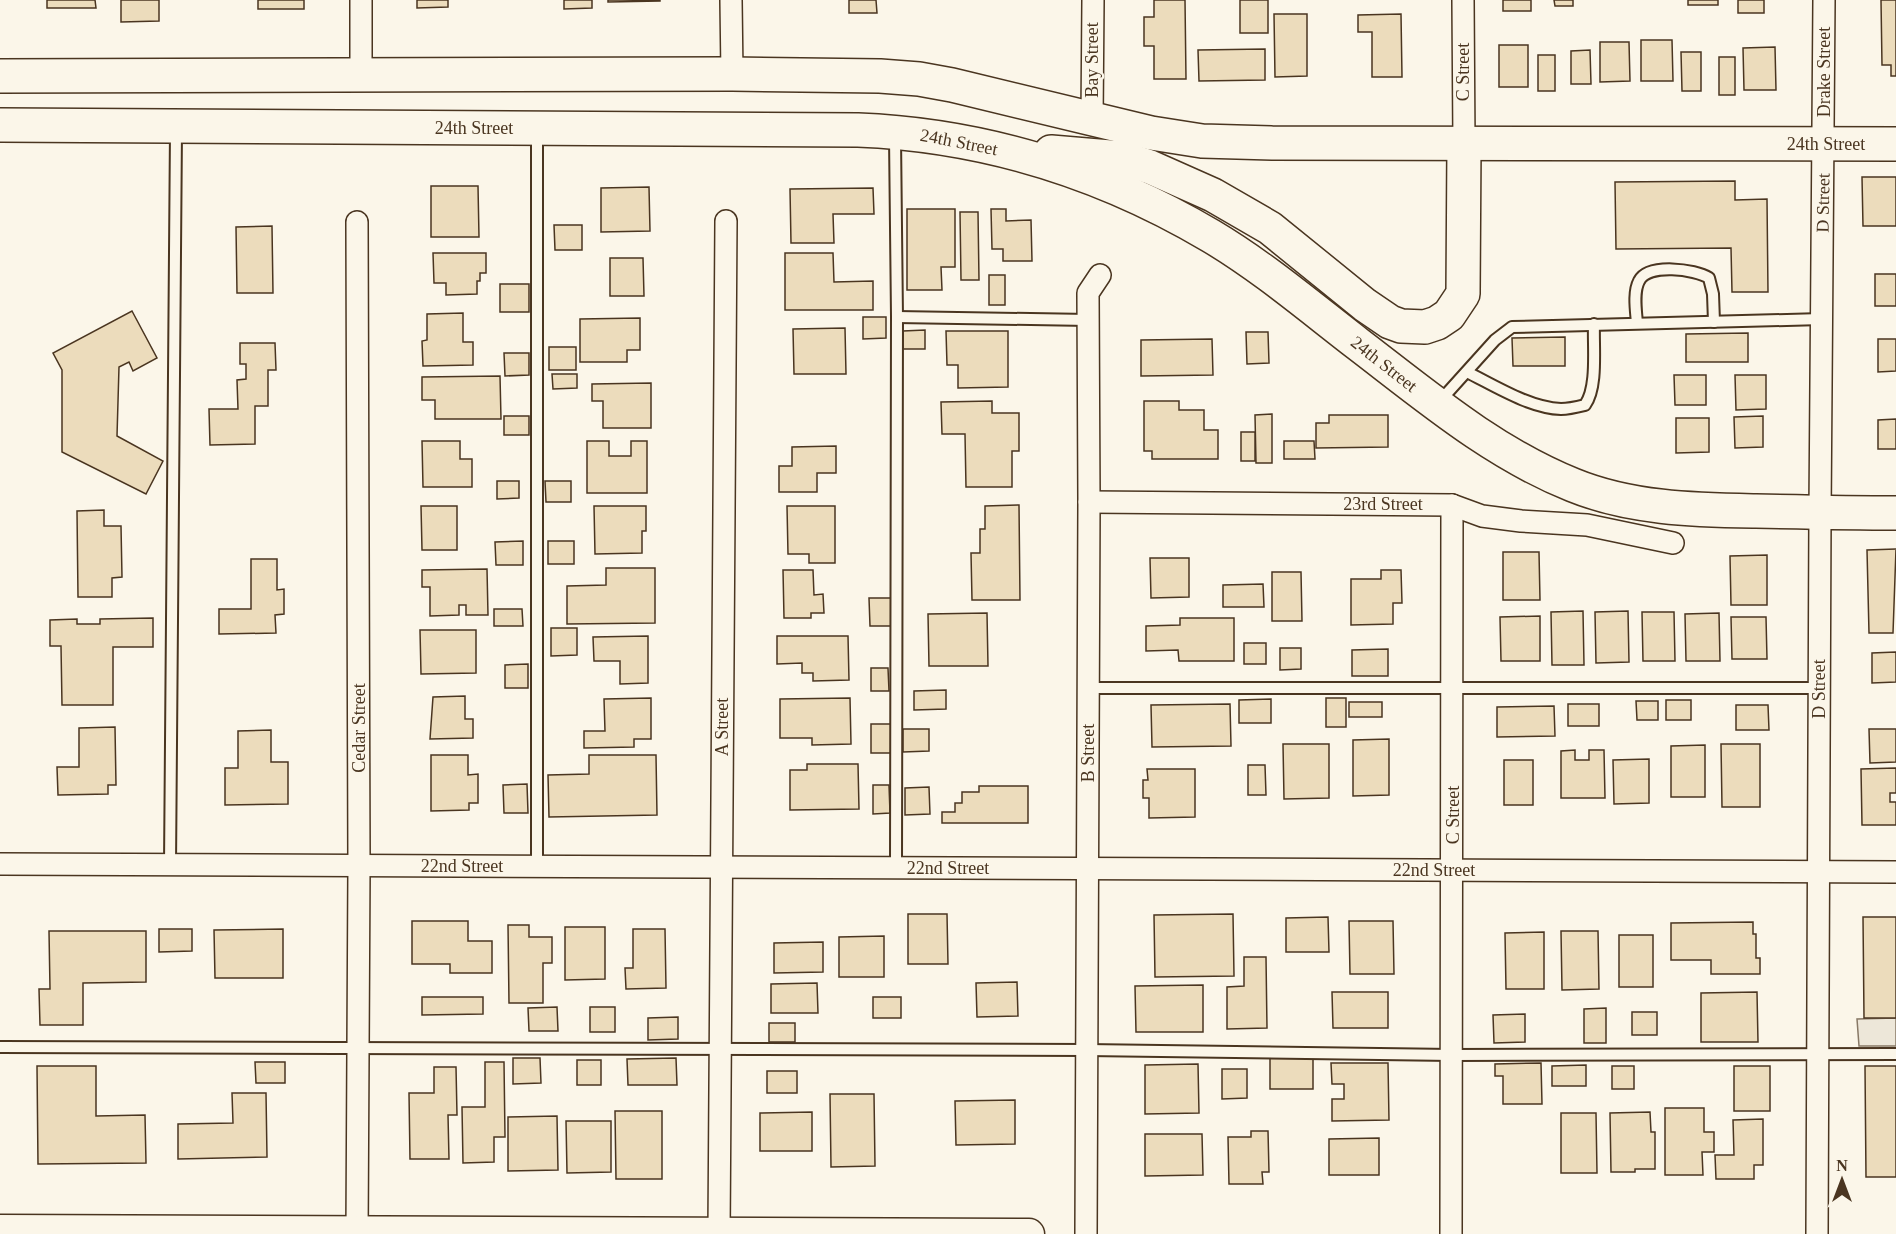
<svg xmlns="http://www.w3.org/2000/svg" width="1896" height="1234" font-family="Georgia,serif">
<style>
.parking{fill:#ede7d9;stroke:#887966;stroke-width:1.5}
.building{fill:#ecdcbc;stroke:#4a3520;stroke-width:1.5}
.lines{fill:none;stroke-linecap:round;stroke-linejoin:round}
.lane-casing{stroke:#4a3520;stroke-width:14}
.street-casing{stroke:#4a3520;stroke-width:24}
.secondary-casing{stroke:#4a3520;stroke-width:33}
.primary-casing{stroke:#4a3520;stroke-width:36}
.lane{stroke:#fbf6e9;stroke-width:10}
.street{stroke:#fbf6e9;stroke-width:21}
.secondary{stroke:#fbf6e9;stroke-width:30}
.primary{stroke:#fbf6e9;stroke-width:33}
.labels{text-anchor:middle;stroke-width:4.5;stroke-linejoin:round;paint-order:stroke}
.street-label{font-size:18px;fill:#4a3520;stroke:#fbf6e9}
</style>
<rect width="100%" height="100%" fill="#fbf6e9"/>
<polygon class="parking" points="1896,1018 1896,1046 1859,1046 1857,1019"/>
<g class="building">
<polygon points="47,0 95,0 96,8 47,8"/>
<polygon points="121,0 159,0 159,21 121,22"/>
<rect x="258" y="0" width="46" height="9"/>
<polygon points="417,0 448,0 448,7 417,8"/>
<polygon points="564,0 592,0 592,8 564,9"/>
<polygon points="608,0 660,0 660,1 608,2"/>
<polygon points="849,0 876,0 877,13 849,13"/>
<polygon points="1154,0 1185,0 1186,79 1154,79 1154,46 1144,46 1144,17 1154,17"/>
<rect x="1240" y="0" width="28" height="33"/>
<rect x="1503" y="0" width="28" height="11"/>
<polygon points="1554,0 1573,0 1573,6 1555,6"/>
<rect x="1688" y="0" width="30" height="5"/>
<rect x="1738" y="0" width="26" height="13"/>
<polygon points="1881,0 1896,0 1896,76 1891,76 1891,65 1882,65"/>
<polygon points="1274,14 1307,14 1307,76 1275,77"/>
<polygon points="1401,14 1402,77 1372,77 1372,32 1358,32 1358,15"/>
<polygon points="1641,40 1672,40 1673,81 1641,81"/>
<polygon points="1600,42 1629,42 1630,81 1600,82"/>
<rect x="1499" y="45" width="29" height="42"/>
<polygon points="1775,47 1776,90 1744,90 1743,48"/>
<polygon points="1265,49 1265,80 1199,81 1198,50"/>
<polygon points="1590,50 1591,84 1571,84 1571,51"/>
<polygon points="1681,52 1701,52 1701,91 1682,91"/>
<rect x="1538" y="55" width="17" height="36"/>
<rect x="1719" y="57" width="16" height="38"/>
<polygon points="1862,177 1896,177 1896,226 1863,226"/>
<polygon points="1735,181 1735,200 1767,199 1768,292 1732,292 1731,248 1616,249 1615,182"/>
<polygon points="431,186 478,186 479,237 431,237"/>
<polygon points="649,187 650,231 601,232 601,188"/>
<polygon points="873,188 874,214 833,214 834,243 791,243 790,189"/>
<polygon points="907,209 955,209 955,267 941,267 942,290 907,290"/>
<polygon points="991,209 1006,209 1006,221 1031,220 1032,261 1003,261 1003,249 992,249"/>
<polygon points="960,212 978,212 979,280 961,280"/>
<polygon points="554,225 582,225 582,250 555,250"/>
<polygon points="272,226 273,293 237,293 236,227"/>
<polygon points="433,253 486,253 486,273 480,273 480,281 477,281 477,294 446,295 446,283 434,283"/>
<polygon points="785,253 833,253 834,282 873,281 873,310 785,310"/>
<polygon points="610,258 643,258 644,296 610,296"/>
<rect x="1875" y="274" width="21" height="32"/>
<rect x="989" y="275" width="16" height="30"/>
<rect x="500" y="284" width="29" height="28"/>
<polygon points="132,311 157,358 133,371 129,362 119,367 117,436 163,461 146,494 62,452 62,370 53,353"/>
<polygon points="463,313 463,342 473,342 473,365 423,366 422,341 427,340 427,314"/>
<polygon points="863,317 886,317 886,338 863,339"/>
<polygon points="640,318 640,350 627,350 627,362 580,362 580,319"/>
<polygon points="845,328 846,374 794,374 793,329"/>
<polygon points="925,330 925,349 903,349 903,331"/>
<polygon points="946,331 1008,331 1008,387 958,388 958,365 947,365"/>
<polygon points="1246,332 1268,332 1269,363 1247,364"/>
<polygon points="1748,333 1748,362 1686,362 1686,334"/>
<polygon points="1565,337 1565,366 1513,366 1512,338"/>
<polygon points="1212,339 1213,375 1141,376 1141,340"/>
<polygon points="1878,339 1896,339 1896,371 1878,372"/>
<polygon points="240,343 275,343 276,370 268,370 268,406 255,406 255,444 210,445 209,409 238,409 237,380 246,379 246,364 240,364"/>
<rect x="549" y="347" width="27" height="23"/>
<polygon points="504,353 529,353 529,375 505,376"/>
<polygon points="552,374 577,374 577,388 553,389"/>
<polygon points="1674,375 1706,375 1706,405 1675,405"/>
<polygon points="1735,375 1766,375 1766,409 1736,410"/>
<polygon points="500,376 501,419 435,419 435,400 422,400 422,377"/>
<polygon points="651,383 651,428 603,428 603,401 592,401 592,384"/>
<polygon points="992,401 992,413 1019,413 1019,451 1012,451 1012,487 966,487 965,434 942,434 941,402"/>
<polygon points="1144,401 1179,401 1179,410 1204,410 1204,430 1218,430 1218,459 1152,459 1152,451 1144,451"/>
<polygon points="1272,414 1272,463 1256,463 1255,415"/>
<polygon points="1329,415 1388,415 1388,447 1316,448 1316,423 1329,423"/>
<rect x="504" y="416" width="25" height="19"/>
<polygon points="1763,416 1763,447 1735,448 1734,417"/>
<polygon points="1676,418 1709,418 1709,452 1676,453"/>
<polygon points="1896,419 1896,449 1878,449 1878,420"/>
<rect x="1241" y="432" width="14" height="29"/>
<polygon points="422,441 460,441 460,459 472,459 472,487 423,487"/>
<polygon points="587,441 609,441 609,456 631,456 631,441 647,441 647,493 587,493"/>
<polygon points="1284,441 1314,441 1315,459 1284,459"/>
<polygon points="836,446 836,473 817,473 817,492 779,492 779,466 792,466 792,447"/>
<polygon points="497,481 519,481 519,498 497,499"/>
<polygon points="545,481 571,481 571,502 546,502"/>
<polygon points="1019,505 1020,600 972,600 971,553 980,553 980,529 985,529 985,506"/>
<polygon points="421,506 457,506 457,550 422,550"/>
<polygon points="594,506 646,506 646,531 642,531 642,553 595,554"/>
<polygon points="787,506 835,506 835,563 809,563 809,554 788,554"/>
<polygon points="104,510 104,526 121,526 122,577 112,578 112,597 78,597 77,511"/>
<polygon points="523,541 523,565 496,565 495,542"/>
<rect x="548" y="541" width="26" height="23"/>
<polygon points="1896,549 1893,633 1869,633 1867,550"/>
<polygon points="1503,552 1539,552 1540,600 1503,600"/>
<polygon points="1767,555 1767,605 1731,605 1730,556"/>
<polygon points="1150,558 1189,558 1189,597 1151,598"/>
<polygon points="251,559 277,559 277,590 284,589 284,614 275,615 276,633 219,634 219,609 251,609"/>
<polygon points="606,568 655,568 655,623 567,624 567,586 606,585"/>
<polygon points="487,569 488,615 466,615 466,605 459,605 459,615 430,616 430,587 422,587 422,570"/>
<polygon points="783,570 813,570 814,595 823,594 824,613 811,613 811,618 784,618"/>
<polygon points="1381,570 1401,570 1402,603 1393,603 1393,624 1351,625 1351,579 1381,579"/>
<polygon points="1272,572 1301,572 1302,621 1272,621"/>
<polygon points="1263,584 1264,607 1223,607 1223,585"/>
<polygon points="869,598 891,598 892,626 870,626"/>
<polygon points="494,609 522,609 523,626 494,626"/>
<polygon points="1583,611 1584,665 1552,665 1551,612"/>
<polygon points="1628,611 1629,662 1596,663 1595,612"/>
<polygon points="1642,612 1674,612 1675,661 1643,661"/>
<polygon points="987,613 988,666 929,666 928,614"/>
<polygon points="1719,613 1720,661 1686,661 1685,614"/>
<polygon points="1540,616 1540,661 1501,661 1500,617"/>
<polygon points="1731,617 1766,617 1767,659 1732,659"/>
<polygon points="153,618 153,647 113,647 113,705 62,705 61,646 50,646 50,620 77,619 77,624 100,624 100,619"/>
<polygon points="1180,618 1234,618 1234,661 1179,661 1178,650 1146,651 1146,626 1180,625"/>
<polygon points="551,628 577,628 577,655 551,656"/>
<polygon points="420,630 476,630 476,673 421,674"/>
<polygon points="648,636 648,683 620,684 620,661 594,661 593,637"/>
<polygon points="777,636 848,636 849,680 813,681 813,673 802,673 802,663 777,664"/>
<rect x="1244" y="643" width="22" height="21"/>
<polygon points="1280,648 1301,648 1301,669 1280,670"/>
<polygon points="1388,649 1388,676 1352,676 1352,650"/>
<polygon points="1896,652 1896,682 1872,683 1872,653"/>
<polygon points="528,664 528,688 505,688 505,665"/>
<polygon points="871,668 888,668 889,691 871,691"/>
<polygon points="946,690 946,709 914,710 914,691"/>
<polygon points="465,696 465,719 473,719 473,738 430,739 433,697"/>
<polygon points="651,698 651,739 634,739 634,747 584,748 584,731 605,731 604,699"/>
<polygon points="850,698 851,744 812,745 812,738 780,738 780,699"/>
<rect x="1326" y="698" width="20" height="29"/>
<polygon points="1271,699 1271,723 1239,723 1239,700"/>
<rect x="1666" y="700" width="25" height="20"/>
<polygon points="1636,701 1658,701 1658,720 1637,720"/>
<rect x="1349" y="702" width="33" height="15"/>
<polygon points="1230,704 1231,746 1152,747 1151,705"/>
<rect x="1568" y="704" width="31" height="22"/>
<polygon points="1736,705 1768,705 1769,730 1736,730"/>
<polygon points="1554,706 1555,736 1497,737 1497,707"/>
<rect x="871" y="724" width="21" height="29"/>
<polygon points="115,727 116,785 108,785 108,794 58,795 57,767 79,767 79,728"/>
<polygon points="903,729 929,729 929,751 903,752"/>
<polygon points="1869,729 1896,729 1896,762 1870,763"/>
<polygon points="271,730 271,762 288,762 288,804 225,805 225,768 238,768 238,731"/>
<polygon points="1389,739 1389,795 1353,796 1353,740"/>
<polygon points="1283,744 1329,744 1329,798 1284,799"/>
<polygon points="1721,744 1760,744 1760,807 1722,807"/>
<polygon points="1705,745 1705,797 1671,797 1671,746"/>
<polygon points="1575,750 1575,760 1589,760 1589,750 1604,750 1605,798 1561,798 1561,751"/>
<polygon points="431,755 468,755 468,775 478,774 478,803 469,803 469,810 431,811"/>
<polygon points="589,755 656,755 657,815 549,817 548,775 589,774"/>
<polygon points="1649,759 1649,803 1614,804 1613,760"/>
<rect x="1504" y="760" width="29" height="45"/>
<polygon points="807,764 858,764 859,809 790,810 790,770 807,770"/>
<polygon points="1248,765 1265,765 1266,795 1248,795"/>
<polygon points="1896,768 1896,793 1890,793 1890,802 1896,802 1896,825 1862,825 1861,769"/>
<polygon points="1147,769 1195,769 1195,817 1149,818 1149,798 1143,798 1143,780 1148,780"/>
<polygon points="527,784 528,813 504,813 503,785"/>
<polygon points="873,785 889,785 890,813 873,814"/>
<polygon points="979,786 1028,786 1028,823 942,823 942,812 955,812 955,803 962,803 962,792 979,792"/>
<polygon points="929,787 930,814 905,815 905,788"/>
<polygon points="908,914 947,914 948,964 908,964"/>
<polygon points="1233,914 1234,976 1155,977 1154,915"/>
<polygon points="1328,917 1329,952 1286,952 1286,918"/>
<polygon points="1863,917 1896,917 1896,1018 1864,1018"/>
<polygon points="412,921 468,921 468,941 492,941 492,973 450,973 450,964 412,964"/>
<polygon points="1349,921 1393,921 1394,974 1350,974"/>
<polygon points="1753,922 1753,934 1756,934 1756,958 1760,958 1760,974 1711,974 1711,960 1671,960 1671,923"/>
<polygon points="508,925 529,925 529,937 552,937 552,963 543,963 543,1003 509,1003"/>
<polygon points="565,927 605,927 605,979 565,980"/>
<polygon points="159,929 192,929 192,951 159,952"/>
<polygon points="283,929 283,978 215,978 214,930"/>
<polygon points="633,929 665,929 666,988 626,989 625,968 633,968"/>
<polygon points="49,931 146,931 146,982 83,983 83,1025 40,1025 39,989 50,989"/>
<polygon points="1561,931 1598,931 1599,989 1562,990"/>
<polygon points="1544,932 1544,989 1506,989 1505,933"/>
<rect x="1619" y="935" width="34" height="52"/>
<polygon points="884,936 884,977 839,977 839,937"/>
<polygon points="823,942 823,972 774,973 774,943"/>
<polygon points="1244,957 1266,957 1267,1028 1227,1029 1227,987 1244,986"/>
<polygon points="1017,982 1018,1016 977,1017 976,983"/>
<polygon points="817,983 818,1013 771,1013 771,984"/>
<polygon points="1203,985 1203,1032 1136,1032 1135,986"/>
<polygon points="1332,992 1388,992 1388,1028 1333,1028"/>
<polygon points="1757,992 1758,1042 1701,1042 1701,993"/>
<polygon points="422,997 483,997 483,1014 422,1015"/>
<rect x="873" y="997" width="28" height="21"/>
<polygon points="557,1007 558,1031 529,1031 528,1008"/>
<rect x="590" y="1007" width="25" height="25"/>
<polygon points="1606,1008 1606,1043 1584,1043 1584,1009"/>
<rect x="1632" y="1012" width="25" height="23"/>
<polygon points="1525,1014 1525,1042 1494,1043 1493,1015"/>
<polygon points="678,1017 678,1039 648,1040 648,1018"/>
<rect x="769" y="1023" width="26" height="19"/>
<rect x="1270" y="1056" width="43" height="33"/>
<polygon points="513,1058 540,1058 541,1083 513,1084"/>
<polygon points="676,1058 677,1085 628,1085 627,1059"/>
<rect x="577" y="1060" width="24" height="25"/>
<polygon points="255,1062 285,1062 285,1083 256,1083"/>
<polygon points="485,1062 504,1062 505,1137 494,1137 494,1162 463,1163 462,1107 485,1107"/>
<polygon points="1331,1063 1388,1063 1389,1120 1332,1121 1332,1099 1344,1099 1344,1084 1332,1084"/>
<polygon points="1541,1063 1542,1104 1503,1104 1503,1076 1495,1076 1495,1064"/>
<polygon points="1198,1064 1199,1113 1145,1114 1145,1065"/>
<polygon points="1586,1065 1586,1086 1552,1086 1552,1066"/>
<polygon points="37,1066 96,1066 96,1116 145,1115 146,1163 38,1164"/>
<rect x="1612" y="1066" width="22" height="23"/>
<rect x="1734" y="1066" width="36" height="45"/>
<polygon points="1865,1066 1896,1066 1896,1177 1866,1177"/>
<polygon points="434,1067 456,1067 457,1115 448,1115 449,1159 410,1159 409,1093 434,1093"/>
<polygon points="1222,1069 1247,1069 1247,1098 1222,1099"/>
<rect x="767" y="1071" width="30" height="22"/>
<polygon points="232,1093 266,1093 267,1157 178,1159 178,1124 233,1123"/>
<polygon points="830,1094 874,1094 875,1166 831,1167"/>
<polygon points="1015,1100 1015,1144 956,1145 955,1101"/>
<polygon points="1665,1108 1704,1108 1704,1132 1714,1132 1714,1152 1702,1152 1703,1175 1665,1175"/>
<polygon points="615,1111 662,1111 662,1179 616,1179"/>
<polygon points="812,1112 812,1151 760,1151 760,1113"/>
<polygon points="1650,1112 1651,1132 1655,1132 1655,1169 1635,1169 1635,1172 1611,1172 1610,1113"/>
<polygon points="1561,1113 1596,1113 1597,1173 1561,1173"/>
<polygon points="557,1116 558,1170 508,1171 508,1117"/>
<polygon points="1763,1119 1763,1165 1754,1165 1754,1179 1716,1179 1715,1155 1734,1155 1733,1120"/>
<polygon points="566,1121 611,1121 611,1172 567,1173"/>
<polygon points="1251,1131 1268,1131 1269,1172 1262,1172 1263,1184 1229,1184 1228,1137 1251,1137"/>
<polygon points="1145,1134 1202,1134 1203,1175 1145,1176"/>
<polygon points="1379,1138 1379,1175 1329,1175 1329,1139"/>
</g>
<g class="lines">
<g class="lane-casing">
<g id="lane">
<polyline points="537,131 537,866"/>
<polyline points="895,137 897,317 896,868"/>
<polyline points="897,317 1089,320"/>
<path d="M1637,323c-1,-12 -4,-31 2,-42 9,-18 56,-12 70,-3l4,16 1,28"/>
<path d="M1467,372c28,14 63,36 94,37 8,0 16,-2 24,-4 13,-18 8,-58 9,-81"/>
<polyline points="1440,401 1495,340 1512,327 1822,319"/>
<polyline points="1089,688 1819,688"/>
<polyline points="170,865 176,130"/>
<polyline points="0,1047 1087,1050 1452,1055 1896,1054"/>
</g>
</g>
<g class="street-casing">
<g id="street">
<polyline points="731,0 732,74"/>
<polyline points="1463,0 1464,144"/>
<polyline points="361,76 361,0"/>
<polyline points="1092,120 1093,0"/>
<polyline points="357,222 359,866 357,1234"/>
<polyline points="1089,502 1452,505 1482,516 1521,521 1587,525 1673,543"/>
<polyline points="0,864 1896,872"/>
<polyline points="719,1234 726,221"/>
<polyline points="1086,1234 1089,502 1088,293 1100,275"/>
<polyline points="1451,1234 1452,505"/>
<polyline points="1817,1234 1820,513 1824,0"/>
</g>
</g>
<g class="secondary-casing">
<polyline id="secondary" points="0,1230 1029,1234"/>
</g>
<g class="primary-casing">
<g id="primary">
<polyline points="0,76 732,74 880,76 919,79 952,85 1151,133 1202,141 1272,143 1896,144"/>
<path d="M0,125l858,5c125,5 245,42 353,106 52,31 99,71 147,108 68,52 135,109 215,141 56,23 120,25 180,26 48,1 95,2 143,2"/>
<polyline points="1051,152 1122,158 1150,167 1213,195 1270,228 1365,305 1390,322 1401,326 1425,327 1437,323 1449,315 1463,294 1464,144"/>
</g>
</g>
<use href="#lane" class="lane"/>
<use href="#street" class="street"/>
<use href="#secondary" class="secondary"/>
<use href="#primary" class="primary"/>
</g>
<g class="labels">
<g class="street-label">
<text transform="translate(1092 60) rotate(-90)" y="6">Bay Street</text>
<text transform="translate(1463 72) rotate(-90)" y="6">C Street</text>
<text transform="translate(1824 72) rotate(-90)" y="6">Drake Street</text>
<text x="474" y="134">24th Street</text>
<text transform="translate(959 142) rotate(11)" y="6">24th Street</text>
<text x="1826" y="150">24th Street</text>
<text transform="translate(1823 203) rotate(-89)" y="6">D Street</text>
<text transform="translate(1384 364) rotate(38)" y="6">24th Street</text>
<text x="1383" y="510">23rd Street</text>
<text transform="translate(1819 689) rotate(-90)" y="6">D Street</text>
<text transform="translate(722 727) rotate(-90)" y="6">A Street</text>
<text transform="translate(359 728) rotate(-90)" y="6">Cedar Street</text>
<text transform="translate(1088 753) rotate(-90)" y="6">B Street</text>
<text transform="translate(1453 815) rotate(-90)" y="6">C Street</text>
<text x="462" y="872">22nd Street</text>
<text x="948" y="874">22nd Street</text>
<text x="1434" y="876">22nd Street</text>
</g>
</g>
<g transform="translate(1842 1180)" stroke="#fbf6e9" stroke-width="4.5" paint-order="stroke">
<path d="M0-4.5L10 22L0 15L-10 22Z" fill="#4a3520"/>
<text y="-9" font-size="16" font-weight="bold" text-anchor="middle" fill="#4a3520">N</text>
</g>
</svg>
